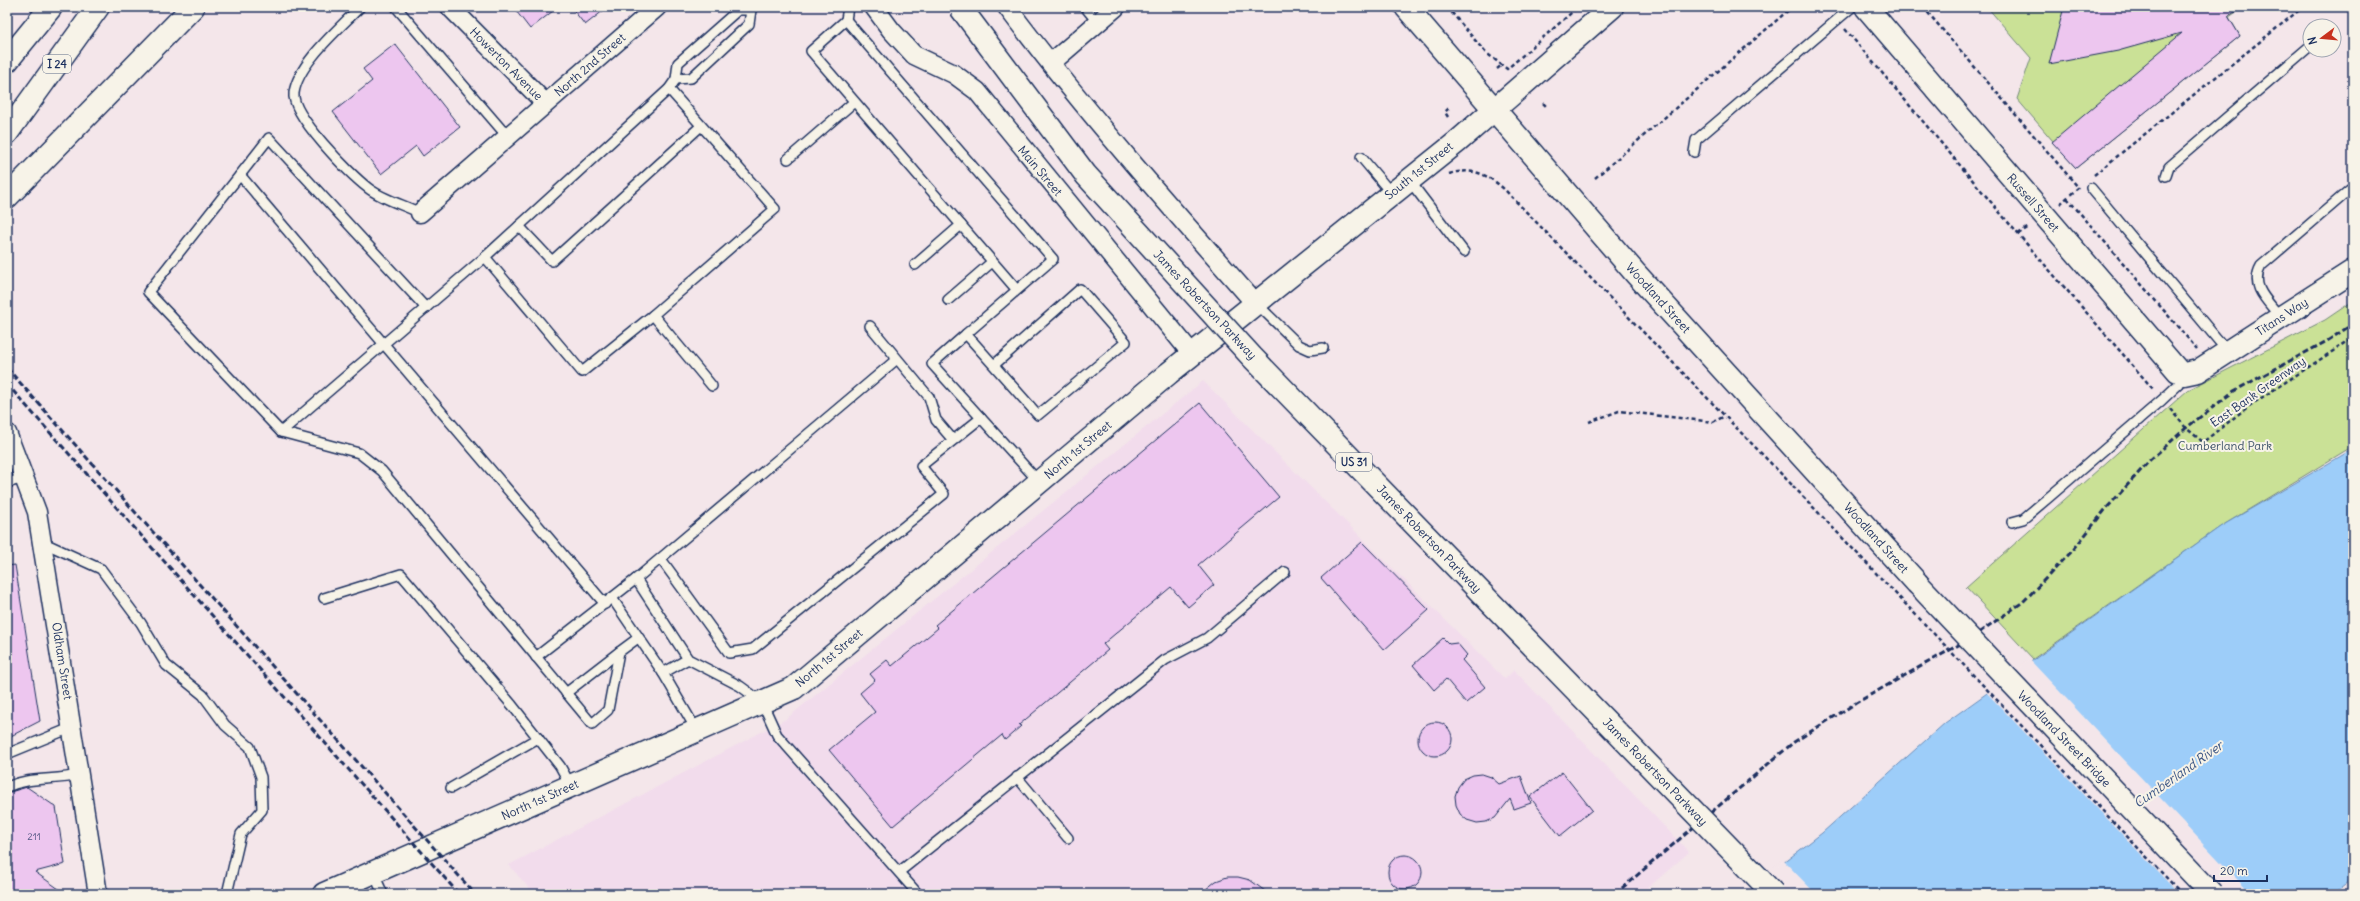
<svg xmlns="http://www.w3.org/2000/svg" width="2360" height="901" font-family="Delius,sans-serif">
<style>
.built{fill:#f2dcec}
.green{fill:#cae196;stroke:#72887a}
.water{fill:#9dcdf9;stroke:#698ebb}
.pier{fill:#f4e6ea}
.building{fill:#edc6ef;stroke:#1b2f5e}
.lines{fill:none;stroke-linecap:round;stroke-linejoin:round}
.service-casing{stroke:#1b2f5e;stroke-width:12}
.minor-casing{stroke:#1b2f5e;stroke-width:21}
.tertiary-casing{stroke:#1b2f5e;stroke-width:25}
.secondary-casing{stroke:#1b2f5e;stroke-width:25}
.motorway-casing{stroke:#1b2f5e;stroke-width:25}
.path{stroke:#1b2f5e;stroke-width:2.5;stroke-dasharray:4 3;stroke-linecap:butt}
.service{stroke:#f7f3e8;stroke-width:9}
.minor{stroke:#f7f3e8;stroke-width:18}
.tertiary{stroke:#f7f3e8;stroke-width:22}
.secondary{stroke:#f7f3e8;stroke-width:22}
.motorway{stroke:#f7f3e8;stroke-width:22}
.rail{stroke:#1b2f5e;stroke-width:3;stroke-dasharray:6 3;stroke-linecap:butt}
.secondary-bridge-casing{stroke:#1b2f5e;stroke-width:25;stroke-linecap:butt}
.primary-bridge-casing{stroke:#1b2f5e;stroke-width:25;stroke-linecap:butt}
.path-bridge{stroke:#1b2f5e;stroke-width:2.5;stroke-dasharray:4 3;stroke-linecap:butt}
.secondary-bridge{stroke:#f7f3e8;stroke-width:22}
.primary-bridge{stroke:#f7f3e8;stroke-width:22}
.labels{text-anchor:middle;stroke-width:4;stroke-linejoin:round;paint-order:stroke}
.number-label{font-size:10px;fill:#505582}
.shield{fill:#f7f3e8;stroke:#5d6a87;stroke-width:1}
.shield-label{font-size:11px;font-weight:bold;fill:#1b2f5e}
.street-label{font-size:12px;fill:#1b2f5e;stroke:#f7f3e8}
.park-label{font-size:12px;fill:#3e5369;stroke:#f7f3e8}
.water-label{font-size:13px;font-style:italic;fill:#3c5685;stroke:#f7f3e8}
</style>
<rect width="100%" height="100%" fill="#f4e6ea"/>
<filter id="ink" filterUnits="userSpaceOnUse"><feTurbulence type="fractalNoise" baseFrequency=".025" numOctaves="2"/><feDisplacementMap in="SourceGraphic" scale="8" xChannelSelector="R" yChannelSelector="G"/><feConvolveMatrix kernelMatrix="1 2 1 2 8 2 1 2 1" color-interpolation-filters="sRGB"/></filter>
<g filter="url(#ink)">
<polygon class="built" points="1203,381 1505,679 1514,670 1689,852 1641,894 534,894 509,865 786,719"/>
<g class="green">
<polygon points="1987,7 2244,7 2229,17 2240,36 2076,168 2017,99 2031,58"/>
<polygon points="2353,301 2353,446 2220,527 2033,659 1966,587 2188,390 2325,320"/>
</g>
<polygon class="water" points="2353,449 2353,878 2332,894 1743,894 1822,833 1945,723 2220,527"/>
<g class="pier">
<polygon points="2029,659 2251,894 2179,894 1986,692"/>
<polygon points="1783,860 1816,894 1741,894 1742,892"/>
</g>
<g class="building">
<polygon points="513,7 558,7 530,29"/>
<polygon points="571,7 608,7 585,25"/>
<polygon points="2064,7 2244,7 2228,16 2240,36 2076,168 2052,142 2182,33 2118,51 2049,64"/>
<polygon points="395,44 460,127 423,156 416,146 381,174 333,112 372,81 363,69"/>
<polygon points="1200,403 1279,497 1198,565 1214,585 1188,607 1171,587 1103,644 1108,650 1019,725 1021,726 1005,740 1002,735 893,826 829,750 875,712 860,693 875,680 870,674 887,660 892,666 938,628 935,625"/>
<polygon points="1362,542 1429,610 1384,650 1321,578"/>
<polygon points="15,565 40,721 7,738 7,566"/>
<polygon points="1443,638 1449,644 1457,643 1467,655 1462,660 1485,687 1466,703 1446,679 1434,690 1413,665"/>
<circle cx="1435" cy="739" r="17"/>
<polygon points="1562,772 1592,810 1560,836 1530,797"/>
<polygon points="1482,774 1491,777 1499,784 1521,776 1531,803 1514,809 1510,799 1495,818 1486,822 1477,823 1467,820 1460,814 1456,805 1455,796 1458,787 1464,779 1473,775"/>
<polygon points="27,787 56,807 65,864 35,872 66,894 7,894 7,793"/>
<circle cx="1405" cy="872" r="17"/>
<polygon points="1227,877 1238,877 1250,880 1269,894 1200,894 1216,881"/>
</g>
<g class="lines">
<g class="service-casing">
<g id="service">
<path d="M360,7c-20,21 -62,56 -66,86 -3,22 56,81 74,95 14,11 36,17 52,25"/>
<polyline points="396,7 507,136"/>
<polyline points="1085,7 1098,23"/>
<polyline points="751,10 749,24 691,78 676,79 678,63 738,10 751,10 753,7"/>
<polyline points="846,20 848,7"/>
<polyline points="1694,152 1696,140 1852,7"/>
<polyline points="1361,157 1392,194"/>
<polyline points="788,159 854,102"/>
<polyline points="240,175 605,604"/>
<polyline points="2166,176 2169,167 2310,46"/>
<polyline points="1409,180 1464,252"/>
<polyline points="2091,188 2228,352"/>
<polyline points="519,226 552,261 701,126"/>
<polyline points="485,257 669,89 676,79"/>
<polyline points="915,265 961,225"/>
<polyline points="948,300 992,262"/>
<polyline points="1256,303 1299,345 1310,350 1323,348"/>
<polyline points="426,308 269,138 148,292 281,432 359,453 382,471 592,724 608,710 619,652 638,638"/>
<polyline points="653,315 712,386"/>
<path d="M2281,318c-12,-16 -32,-31 -20,-52l92,-79"/>
<polyline points="870,326 929,397 936,420 953,440"/>
<polyline points="966,334 1053,259 846,20 811,51 1017,290"/>
<polyline points="994,365 1080,289 1126,342 1038,415 966,334 932,364 1039,482"/>
<polyline points="281,432 485,257 582,372 653,315 775,209 669,89"/>
<polyline points="7,483 24,478"/>
<polyline points="2012,522 2023,519 2048,498 2162,400 2179,384 2184,374"/>
<polyline points="42,542 101,569 141,623 166,665 203,695 225,725 250,747 261,777 262,810 241,834 227,894"/>
<polyline points="661,559 729,653 753,649 944,494 921,466 981,418"/>
<polyline points="636,579 688,659 740,686 762,702 777,735 918,894"/>
<polyline points="324,598 401,574 512,705 560,766 571,786"/>
<polyline points="612,598 663,673 697,731"/>
<polyline points="536,657 636,579 897,359"/>
<polyline points="663,673 688,659"/>
<polyline points="566,693 619,652"/>
<polyline points="7,754 73,727"/>
<polyline points="1017,777 1068,838"/>
<path d="M7,787c24,-11 46,-6 72,-12"/>
<polyline points="451,788 538,738"/>
<polyline points="373,872 383,894"/>
<polyline points="899,872 1165,660 1207,638 1285,572"/>
</g>
</g>
<g class="minor-casing">
<g id="minor">
<polyline points="450,7 545,103"/>
<polyline points="874,7 891,30 914,55 954,74 977,91 1192,354"/>
<path d="M1007,7c77,103 163,200 248,296"/>
<polyline points="1051,63 1116,7"/>
<polyline points="420,213 657,7"/>
<polyline points="7,433 37,512 98,894"/>
</g>
</g>
<g class="tertiary-casing">
<g id="tertiary">
<polyline points="1866,7 2178,371 2184,374 2198,371 2353,271"/>
<polyline points="324,894 794,688 1169,373 1457,142 1612,7"/>
</g>
</g>
<g class="secondary-casing">
<polyline id="secondary" points="1406,7 1636,274 1917,583"/>
</g>
<g class="motorway-casing">
<g id="motorway">
<polyline points="7,61 51,7"/>
<polyline points="7,133 98,7"/>
<polyline points="7,197 193,7"/>
</g>
</g>
<g class="path">
<polyline points="1447,7 1485,52 1507,69 1578,7"/>
<polyline points="1923,7 2078,187"/>
<polyline points="1845,29 2018,234 2154,390"/>
<polyline points="1497,69 1502,65"/>
<polyline points="1543,103 1546,106"/>
<polyline points="1448,117 1445,112 1450,107"/>
<path d="M1449,174c24,-7 38,0 55,15l289,297"/>
<polyline points="2094,175 2303,7"/>
<polyline points="1595,178 1792,7"/>
<polyline points="2067,198 2197,349"/>
<polyline points="2060,204 2079,187"/>
<polyline points="2018,234 2029,227"/>
<polyline points="2170,409 2186,428 2203,442 2249,406 2353,338"/>
<polyline points="1589,422 1619,411 1713,422 1725,416"/>
</g>
<use href="#service" class="service"/>
<use href="#minor" class="minor"/>
<use href="#tertiary" class="tertiary"/>
<use href="#secondary" class="secondary"/>
<use href="#motorway" class="motorway"/>
<g class="rail">
<polyline points="7,368 475,894"/>
<polyline points="7,384 459,894"/>
<polyline points="1615,894 1794,742 1856,703 1971,638 2023,602 2074,549 2105,510 2150,460 2186,428 2234,391 2327,341 2353,324"/>
</g>
<g class="secondary-bridge-casing">
<polyline id="secondary-bridge" points="1917,583 2212,894"/>
</g>
<g class="primary-bridge-casing">
<polyline id="primary-bridge" points="960,7 1086,175 1252,357 1774,894"/>
</g>
<polyline class="path-bridge" points="1793,486 2182,894"/>
<use href="#secondary-bridge" class="secondary-bridge"/>
<use href="#primary-bridge" class="primary-bridge"/>
</g>
</g>
<g class="labels">
<g class="number-label">
<text x="34" y="840">211</text>
</g>
<g class="shield">
<rect x="43" y="55" width="28" height="18" rx="3"/>
<rect x="1336" y="453" width="36" height="18" rx="3"/>
</g>
<g class="shield-label">
<text x="57" y="68">I 24</text>
<text x="1354" y="466">US 31</text>
</g>
<g class="street-label">
<text transform="translate(506 64) rotate(45)" y="4">Howerton Avenue</text>
<text transform="translate(590 65) rotate(-41)" y="4">North 2nd Street</text>
<text transform="translate(1040 171) rotate(50)" y="4">Main Street</text>
<text transform="translate(1419 171) rotate(-39)" y="4">South 1st Street</text>
<text transform="translate(2033 203) rotate(49)" y="4">Russell Street</text>
<text transform="translate(1658 298) rotate(48)" y="4">Woodland Street</text>
<text transform="translate(1205 305) rotate(47)" y="4">James Robertson Parkway</text>
<text transform="translate(2282 317) rotate(-33)" y="4">Titans Way</text>
<text transform="translate(2258 392) rotate(-35)" y="4">East Bank Greenway</text>
<text transform="translate(1078 450) rotate(-40)" y="4">North 1st Street</text>
<text transform="translate(1876 538) rotate(48)" y="4">Woodland Street</text>
<text transform="translate(1429 539) rotate(46)" y="4">James Robertson Parkway</text>
<text transform="translate(829 658) rotate(-40)" y="4">North 1st Street</text>
<text transform="translate(62 661) rotate(81)" y="4">Oldham Street</text>
<text transform="translate(2064 739) rotate(46)" y="4">Woodland Street Bridge</text>
<text transform="translate(1655 772) rotate(46)" y="4">James Robertson Parkway</text>
<text transform="translate(540 800) rotate(-24)" y="4">North 1st Street</text>
</g>
<g class="park-label">
<text x="2225" y="450">Cumberland Park</text>
</g>
<g class="water-label">
<text transform="translate(2178 774) rotate(-35)" y="5">Cumberland River</text>
</g>
</g>
<rect width="2360" height="901" fill="none" stroke="#f7f3e8" stroke-width="24"/>
<rect x="12" y="12" width="2336" height="877" fill="none" stroke="#1b2f5e" stroke-width="1.5" filter="url(#ink)"/>
<g transform="translate(2322 38) rotate(254)"><circle r="19" fill="#f7f3e8" stroke="#9fa5b1"/>
<path d="M0-3L7 15L0 10L-7 15Z" fill="#c8321e"/>
<text y="-6" font-size="11" font-weight="bold" text-anchor="middle" fill="#1b2f5e">N</text>
</g>
<path d="M2214 875v6h53v-6" fill="none" stroke="#1b2f5e" stroke-width="2"/>
<text x="2220" y="875" font-size="12" fill="#1b2f5e" stroke="#f7f3e8" stroke-width="3" paint-order="stroke">20 m</text>
</svg>
